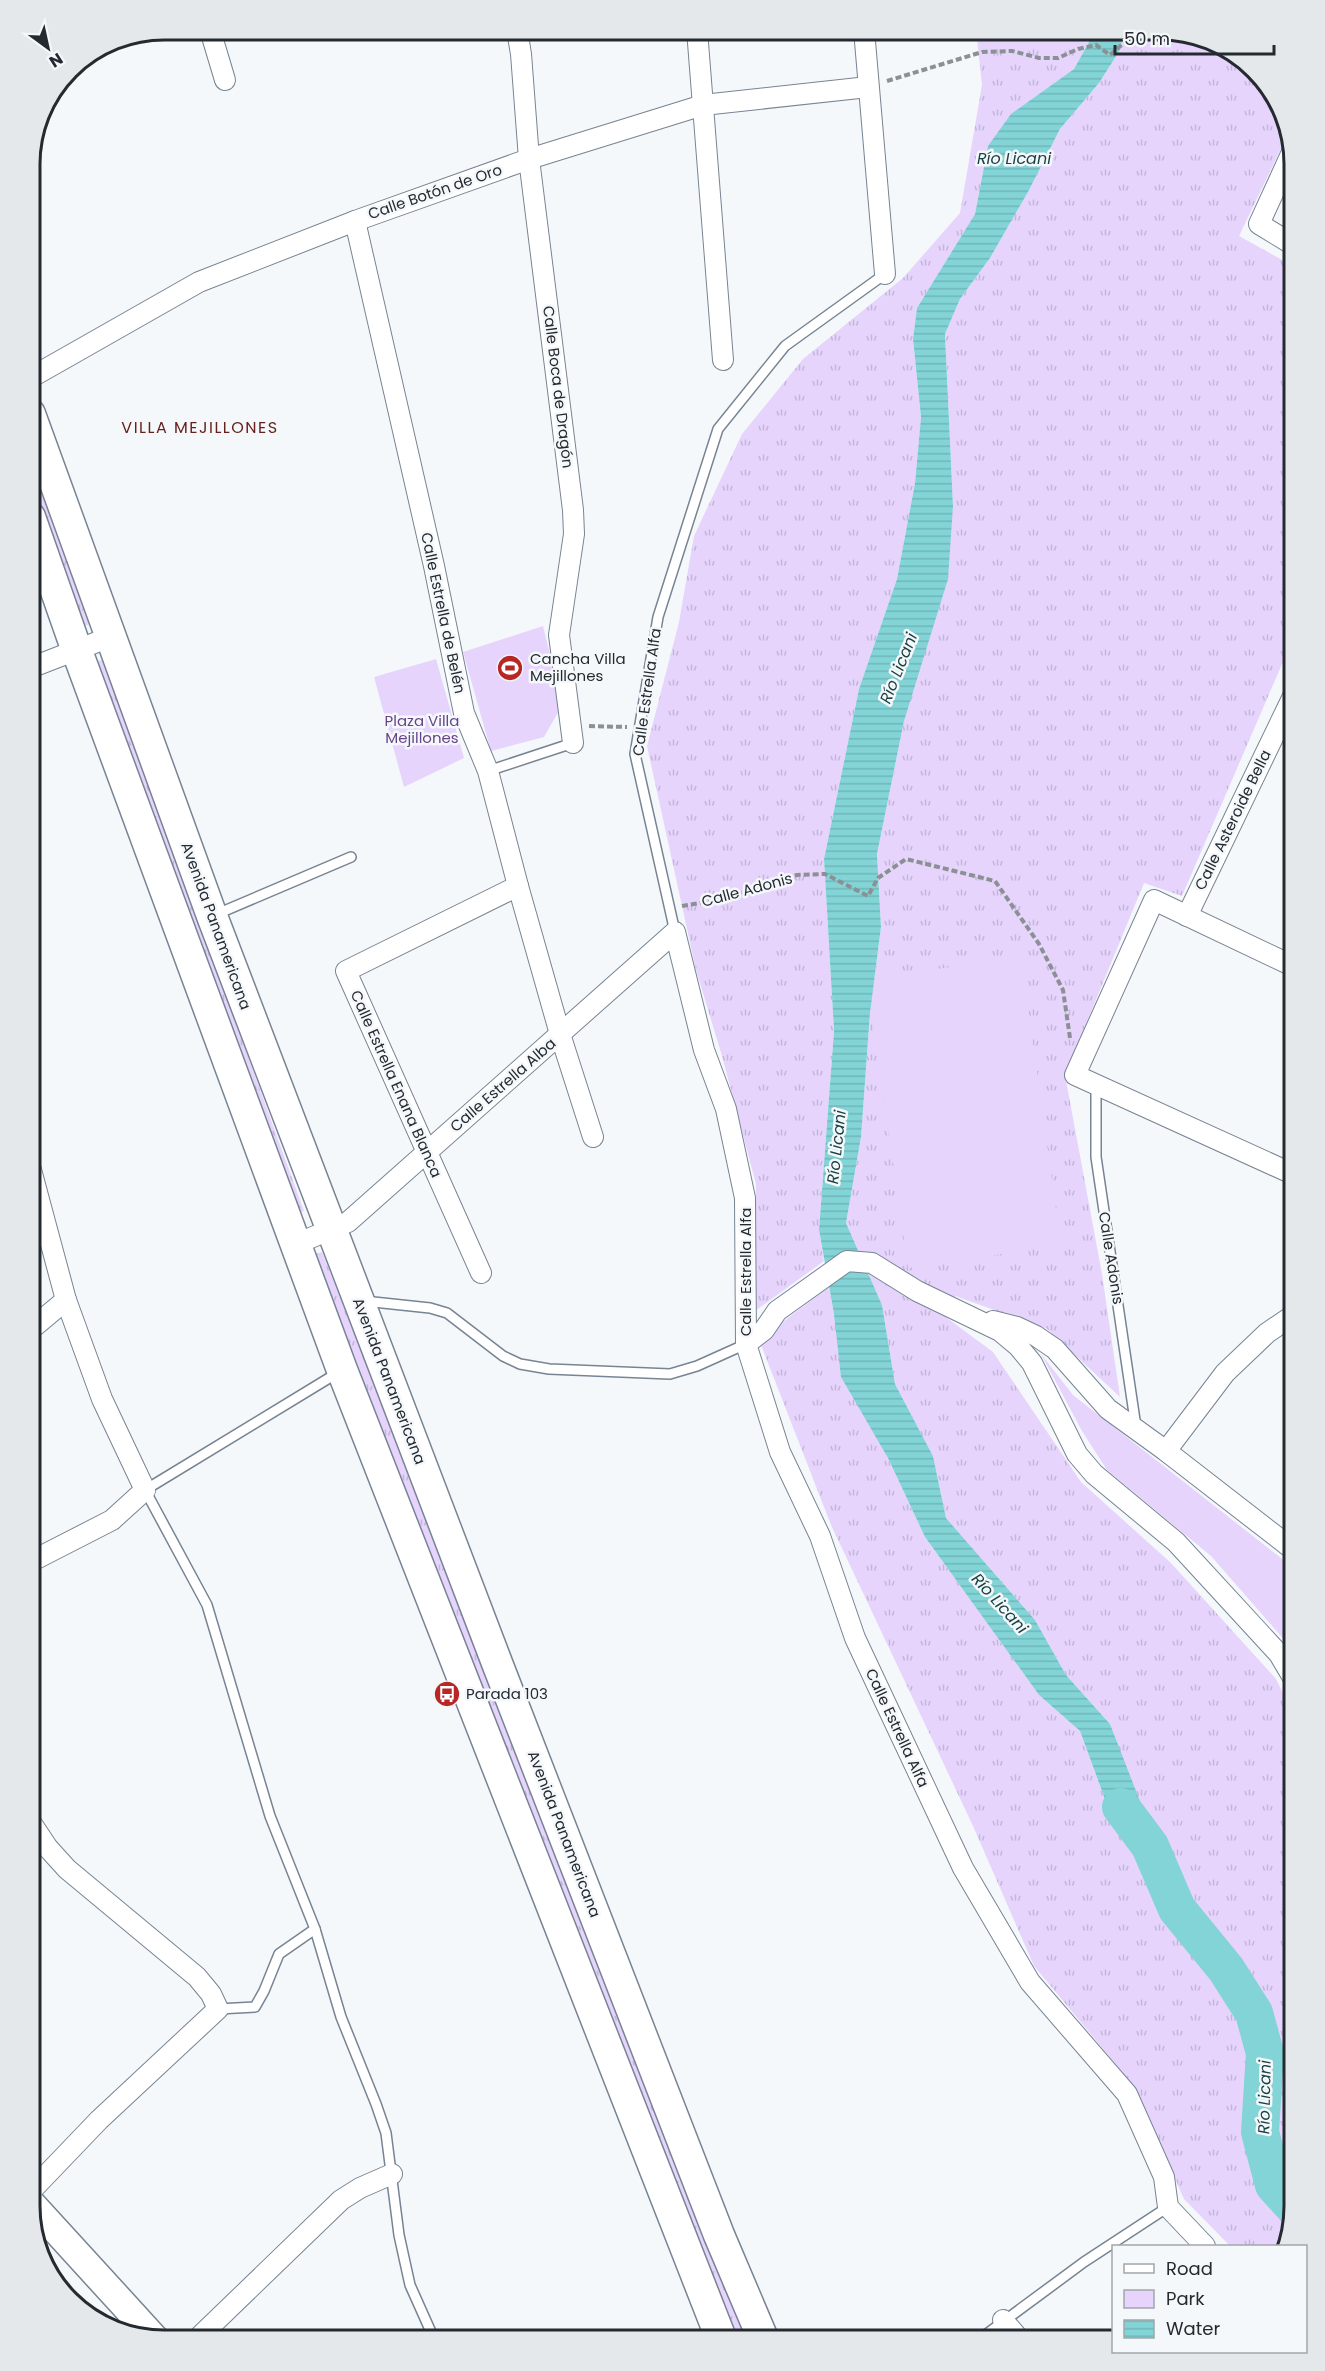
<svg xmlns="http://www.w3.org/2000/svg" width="1325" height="2371" font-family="Poppins,sans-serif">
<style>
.grass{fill:url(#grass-tufts)}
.green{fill:#e6d4fd}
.water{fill:url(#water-rules)}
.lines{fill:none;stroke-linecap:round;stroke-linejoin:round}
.river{stroke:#82d4d6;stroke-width:38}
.lane-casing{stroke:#778493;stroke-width:12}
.street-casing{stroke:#778493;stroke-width:22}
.secondary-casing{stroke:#778493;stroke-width:30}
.primary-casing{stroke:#778493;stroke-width:33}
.path{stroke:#8b9094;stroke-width:4;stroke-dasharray:6 3;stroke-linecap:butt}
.lane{stroke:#fff;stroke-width:9}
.street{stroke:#fff;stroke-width:20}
.secondary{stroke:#fff;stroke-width:27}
.primary{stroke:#fff;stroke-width:30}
.labels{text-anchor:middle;stroke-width:5;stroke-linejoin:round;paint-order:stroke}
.street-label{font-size:15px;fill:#242a30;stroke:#f5f8fb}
.poi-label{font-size:15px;fill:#242a30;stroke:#f5f8fb;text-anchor:start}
.park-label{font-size:15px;fill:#674588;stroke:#f5f8fb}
.water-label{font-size:16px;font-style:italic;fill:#1b4243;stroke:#f5f8fb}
.neighbourhood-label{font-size:16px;letter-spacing:1.5px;fill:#66211d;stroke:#f5f8fb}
.rim{fill:none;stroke:#242a30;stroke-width:3}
</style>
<defs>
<pattern id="grass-tufts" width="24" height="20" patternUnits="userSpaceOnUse" patternTransform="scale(1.5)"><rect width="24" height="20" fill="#e6d4fd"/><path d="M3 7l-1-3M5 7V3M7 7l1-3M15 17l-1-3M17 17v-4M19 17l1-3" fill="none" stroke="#c5b6d9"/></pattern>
<pattern id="water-rules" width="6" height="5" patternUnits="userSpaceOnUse" patternTransform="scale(1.5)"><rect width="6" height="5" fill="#82d4d6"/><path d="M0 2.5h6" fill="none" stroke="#70b6b8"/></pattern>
</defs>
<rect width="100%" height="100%" fill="#f5f8fb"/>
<g class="grass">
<polygon points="976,30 1087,30 1089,42 1074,69 1019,109 988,146 975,214 917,308 913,339 921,417 915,483 897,579 859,689 824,859 834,1031 819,1230 824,1261 755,1311 756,1184 722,1056 696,970 647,746 679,622 694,536 742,434 803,359 903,278 960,213 982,85"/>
<polygon points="1124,30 1169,30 1235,53 1281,106 1288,134 1239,236 1295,267 1295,634 1182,896 1144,883 1065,1075 1102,1274 1120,1397 1047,1329 955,1296 947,1318 993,1352 1081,1482 1171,1563 1276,1679 1295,1718 1295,2206 1283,2246 1230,2246 1184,2199 1133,2085 1034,1966 973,1826 831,1525 761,1345 780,1324 829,1287 834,1314 888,1458 925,1537 1039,1695 1080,1731 1106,1802 1146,1859 1131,1781 1110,1724 1066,1675 1035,1620 946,1518 933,1456 895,1384 882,1305 846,1223 861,1137 870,1013 881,927 877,854 904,721 953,506 945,334 960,299 990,258 1028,192 1060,129 1099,83 1120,50"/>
<polygon points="30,445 95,622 85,626 30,475"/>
<polygon points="104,659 304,1211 295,1214 95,662"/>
<polygon points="322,1252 750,2341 739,2341 657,2138 309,1256"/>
</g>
<g class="green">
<polygon points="543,626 559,690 560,709 544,737 491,751 463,652"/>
<polygon points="436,659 464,758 404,787 374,677"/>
<polygon points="1021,957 1061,1245 908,1268 867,979"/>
<polygon points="1041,1354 1073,1395 1295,1569 1295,1652 1211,1556 1107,1470 1082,1431"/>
</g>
<polygon class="water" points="1087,30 1124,30 1120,50 1099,83 1060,129 1028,192 990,258 960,299 945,334 953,506 948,579 904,721 877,854 881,927 870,1013 861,1137 846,1223 882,1305 895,1384 933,1456 946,1518 1035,1620 1066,1675 1110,1724 1155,1840 1146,1860 1106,1802 1080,1731 1039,1695 925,1537 888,1458 841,1377 834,1314 819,1230 834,1031 824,859 859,689 897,579 915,483 921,417 913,339 917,308 975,214 988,146 1011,114 1074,69 1089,42"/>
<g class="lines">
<polyline class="river" points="1121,1807 1150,1846 1177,1909 1226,1969 1254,2013 1265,2053 1260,2132 1274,2185 1295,2208"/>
<g class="lane-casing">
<g id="lane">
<polyline points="488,771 573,743"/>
<polyline points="217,914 351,857"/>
<polyline points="675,932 635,754 658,617 718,429 785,346 885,274"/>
<polyline points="1096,1084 1096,1157 1136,1427"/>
<polyline points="364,1301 430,1308 447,1313 503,1356 520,1364 549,1369 670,1374 697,1366 746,1344"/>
<polyline points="339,1372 145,1490 207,1605 270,1816 315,1929 341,2017 376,2104 386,2133 399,2235 410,2285 435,2341"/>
<polyline points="218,2009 255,2007 264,1991 279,1954 315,1929"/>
<polyline points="977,2341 1084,2262 1168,2207"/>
</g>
</g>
<g class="street-casing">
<g id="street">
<polyline points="210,30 225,80"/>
<polyline points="517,30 521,54 529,159 573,510 574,534 559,635 573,743"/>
<polyline points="697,30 723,360"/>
<polyline points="864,30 885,274"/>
<polyline points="1292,152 1259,224 1295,246"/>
<polyline points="355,221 434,566 464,713 488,771 518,886 560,1034 593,1137"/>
<polyline points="30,378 199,282 355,221 529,159 703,105 868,87"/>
<polyline points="30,668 110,637"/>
<polyline points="1187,916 1295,692"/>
<polyline points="1295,1175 1075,1075 1154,900 1295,967"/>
<polyline points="294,1245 348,1222 675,932 704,1050 726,1109 745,1198 746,1344 780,1452 820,1536 855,1638 963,1868 1030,1982 1127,2094 1164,2177 1168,2207 1205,2246"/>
<polyline points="481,1273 346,971 518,886"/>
<polyline points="993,1321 1017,1327 1036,1336 1055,1349 1108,1409 1166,1451 1295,1551"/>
<polyline points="30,1330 66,1300"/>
<polyline points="746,1344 764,1330 777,1311 847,1261 872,1263 917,1291 1000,1331 1018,1346 1032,1363 1077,1454 1094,1474 1176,1542 1279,1654 1295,1681"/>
<polyline points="1166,1451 1225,1373 1267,1333 1295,1314"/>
<polyline points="30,1562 112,1520 145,1490 102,1399 66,1300 30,1166"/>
<polyline points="30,2192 99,2120 218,2009 211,1994 197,1977 67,1869 48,1848 30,1821"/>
<polyline points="1003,2320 1021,2341"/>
<polyline points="195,2341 341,2200 360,2188 392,2174"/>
</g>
</g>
<g class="secondary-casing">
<polyline id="secondary" points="30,2202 157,2341"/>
</g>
<g class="primary-casing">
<g id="primary">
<polyline points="30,414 212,916 497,1663 719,2235 764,2341"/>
<polyline points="30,517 77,651 342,1370 722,2341"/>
</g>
</g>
<g class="path">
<polyline points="887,81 982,52 1012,51 1039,58 1058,58 1078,49 1096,45 1110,55 1139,30"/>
<polyline points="589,726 627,727"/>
<polyline points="682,906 722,899 797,875 825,874 868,896 878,878 906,859 995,881 1039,944 1063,990 1070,1038"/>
</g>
<use href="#lane" class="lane"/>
<use href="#street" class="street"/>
<use href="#secondary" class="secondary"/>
<use href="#primary" class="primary"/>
</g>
<defs>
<g id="stadium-disc" transform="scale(1.35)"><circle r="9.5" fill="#b72725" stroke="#f5f8fb"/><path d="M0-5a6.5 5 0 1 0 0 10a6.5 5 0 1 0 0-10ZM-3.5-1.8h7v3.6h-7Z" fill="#fff"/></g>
<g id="bus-disc" transform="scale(1.35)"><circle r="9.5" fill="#b72725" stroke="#f5f8fb"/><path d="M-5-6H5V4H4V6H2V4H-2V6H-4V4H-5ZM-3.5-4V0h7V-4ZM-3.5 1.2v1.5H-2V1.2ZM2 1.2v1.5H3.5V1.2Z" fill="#fff"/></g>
</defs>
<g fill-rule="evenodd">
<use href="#stadium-disc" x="510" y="668"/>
<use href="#bus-disc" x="447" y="1694"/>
</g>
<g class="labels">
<g class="street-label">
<text transform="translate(435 192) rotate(-19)" y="5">Calle Botón de Oro</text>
<text transform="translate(558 387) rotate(83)" y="5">Calle Boca de Dragón</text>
<text transform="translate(443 613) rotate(78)" y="5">Calle Estrella de Belén</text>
<text transform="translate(647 692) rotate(-82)" y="5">Calle Estrella Alfa</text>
<text transform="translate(1233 820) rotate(-64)" y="5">Calle Asteroide Bella</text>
<text transform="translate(747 890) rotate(-15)" y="5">Calle Adonis</text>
<text transform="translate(216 926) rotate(70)" y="5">Avenida Panamericana</text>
<text transform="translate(396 1084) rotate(66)" y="5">Calle Estrella Enana Blanca</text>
<text transform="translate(503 1085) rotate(-41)" y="5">Calle Estrella Alba</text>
<text transform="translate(1111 1258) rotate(81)" y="5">Calle Adonis</text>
<text transform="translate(746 1272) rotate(-90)" y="5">Calle Estrella Alfa</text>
<text transform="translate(389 1381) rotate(69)" y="5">Avenida Panamericana</text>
<text transform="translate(897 1728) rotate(65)" y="5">Calle Estrella Alfa</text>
<text transform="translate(564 1834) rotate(69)" y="5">Avenida Panamericana</text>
</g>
<g class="poi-label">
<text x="530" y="664">Cancha Villa<tspan x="530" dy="17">Mejillones</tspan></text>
<text x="466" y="1699">Parada 103</text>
</g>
<g class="park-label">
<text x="422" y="726">Plaza Villa<tspan x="422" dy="17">Mejillones</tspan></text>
</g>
<g class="water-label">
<text x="1014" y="164">Río Licani</text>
<text transform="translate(898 668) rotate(-68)" y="6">Río Licani</text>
<text transform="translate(836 1147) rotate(-84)" y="6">Río Licani</text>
<text transform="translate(1000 1603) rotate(48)" y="6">Río Licani</text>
<text transform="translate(1264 2097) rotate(-89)" y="6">Río Licani</text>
</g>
<g class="neighbourhood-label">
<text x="200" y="433">VILLA MEJILLONES</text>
</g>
</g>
<path d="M0 0H1325V2371H0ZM164 40H1160A124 124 0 0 1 1284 164V2206A124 124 0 0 1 1160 2330H164A124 124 0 0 1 40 2206V164A124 124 0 0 1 164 40Z" fill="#e4e8eb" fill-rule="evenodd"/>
<path class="rim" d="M164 40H1160A124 124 0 0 1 1284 164V2206A124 124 0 0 1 1160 2330H164A124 124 0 0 1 40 2206V164A124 124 0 0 1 164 40Z"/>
<rect x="1112" y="2245" width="195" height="108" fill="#f5f8fb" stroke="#a1a6aa" stroke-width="1.5"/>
<rect x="1124" y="2264" width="30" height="9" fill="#ffffff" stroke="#a1a6aa" stroke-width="1.5"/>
<text x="1166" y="2275" font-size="18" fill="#242a30">Road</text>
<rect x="1124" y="2290" width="30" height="18" fill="#e6d4fd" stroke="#a1a6aa" stroke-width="1.5"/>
<text x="1166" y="2305" font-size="18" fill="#242a30">Park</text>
<rect x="1124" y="2320" width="30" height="18" fill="url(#water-rules)" stroke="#a1a6aa" stroke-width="1.5"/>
<text x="1166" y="2335" font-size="18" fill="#242a30">Water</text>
<g transform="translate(48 48) rotate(147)" stroke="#f5f8fb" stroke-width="4.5" paint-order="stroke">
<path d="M0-4.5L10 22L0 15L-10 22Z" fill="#242a30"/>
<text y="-9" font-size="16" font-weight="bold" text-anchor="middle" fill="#242a30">N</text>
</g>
<path d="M1115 45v9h159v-9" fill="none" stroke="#242a30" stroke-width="3"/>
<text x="1124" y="45" font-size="18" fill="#242a30" stroke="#f5f8fb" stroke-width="4.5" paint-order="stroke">50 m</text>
</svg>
